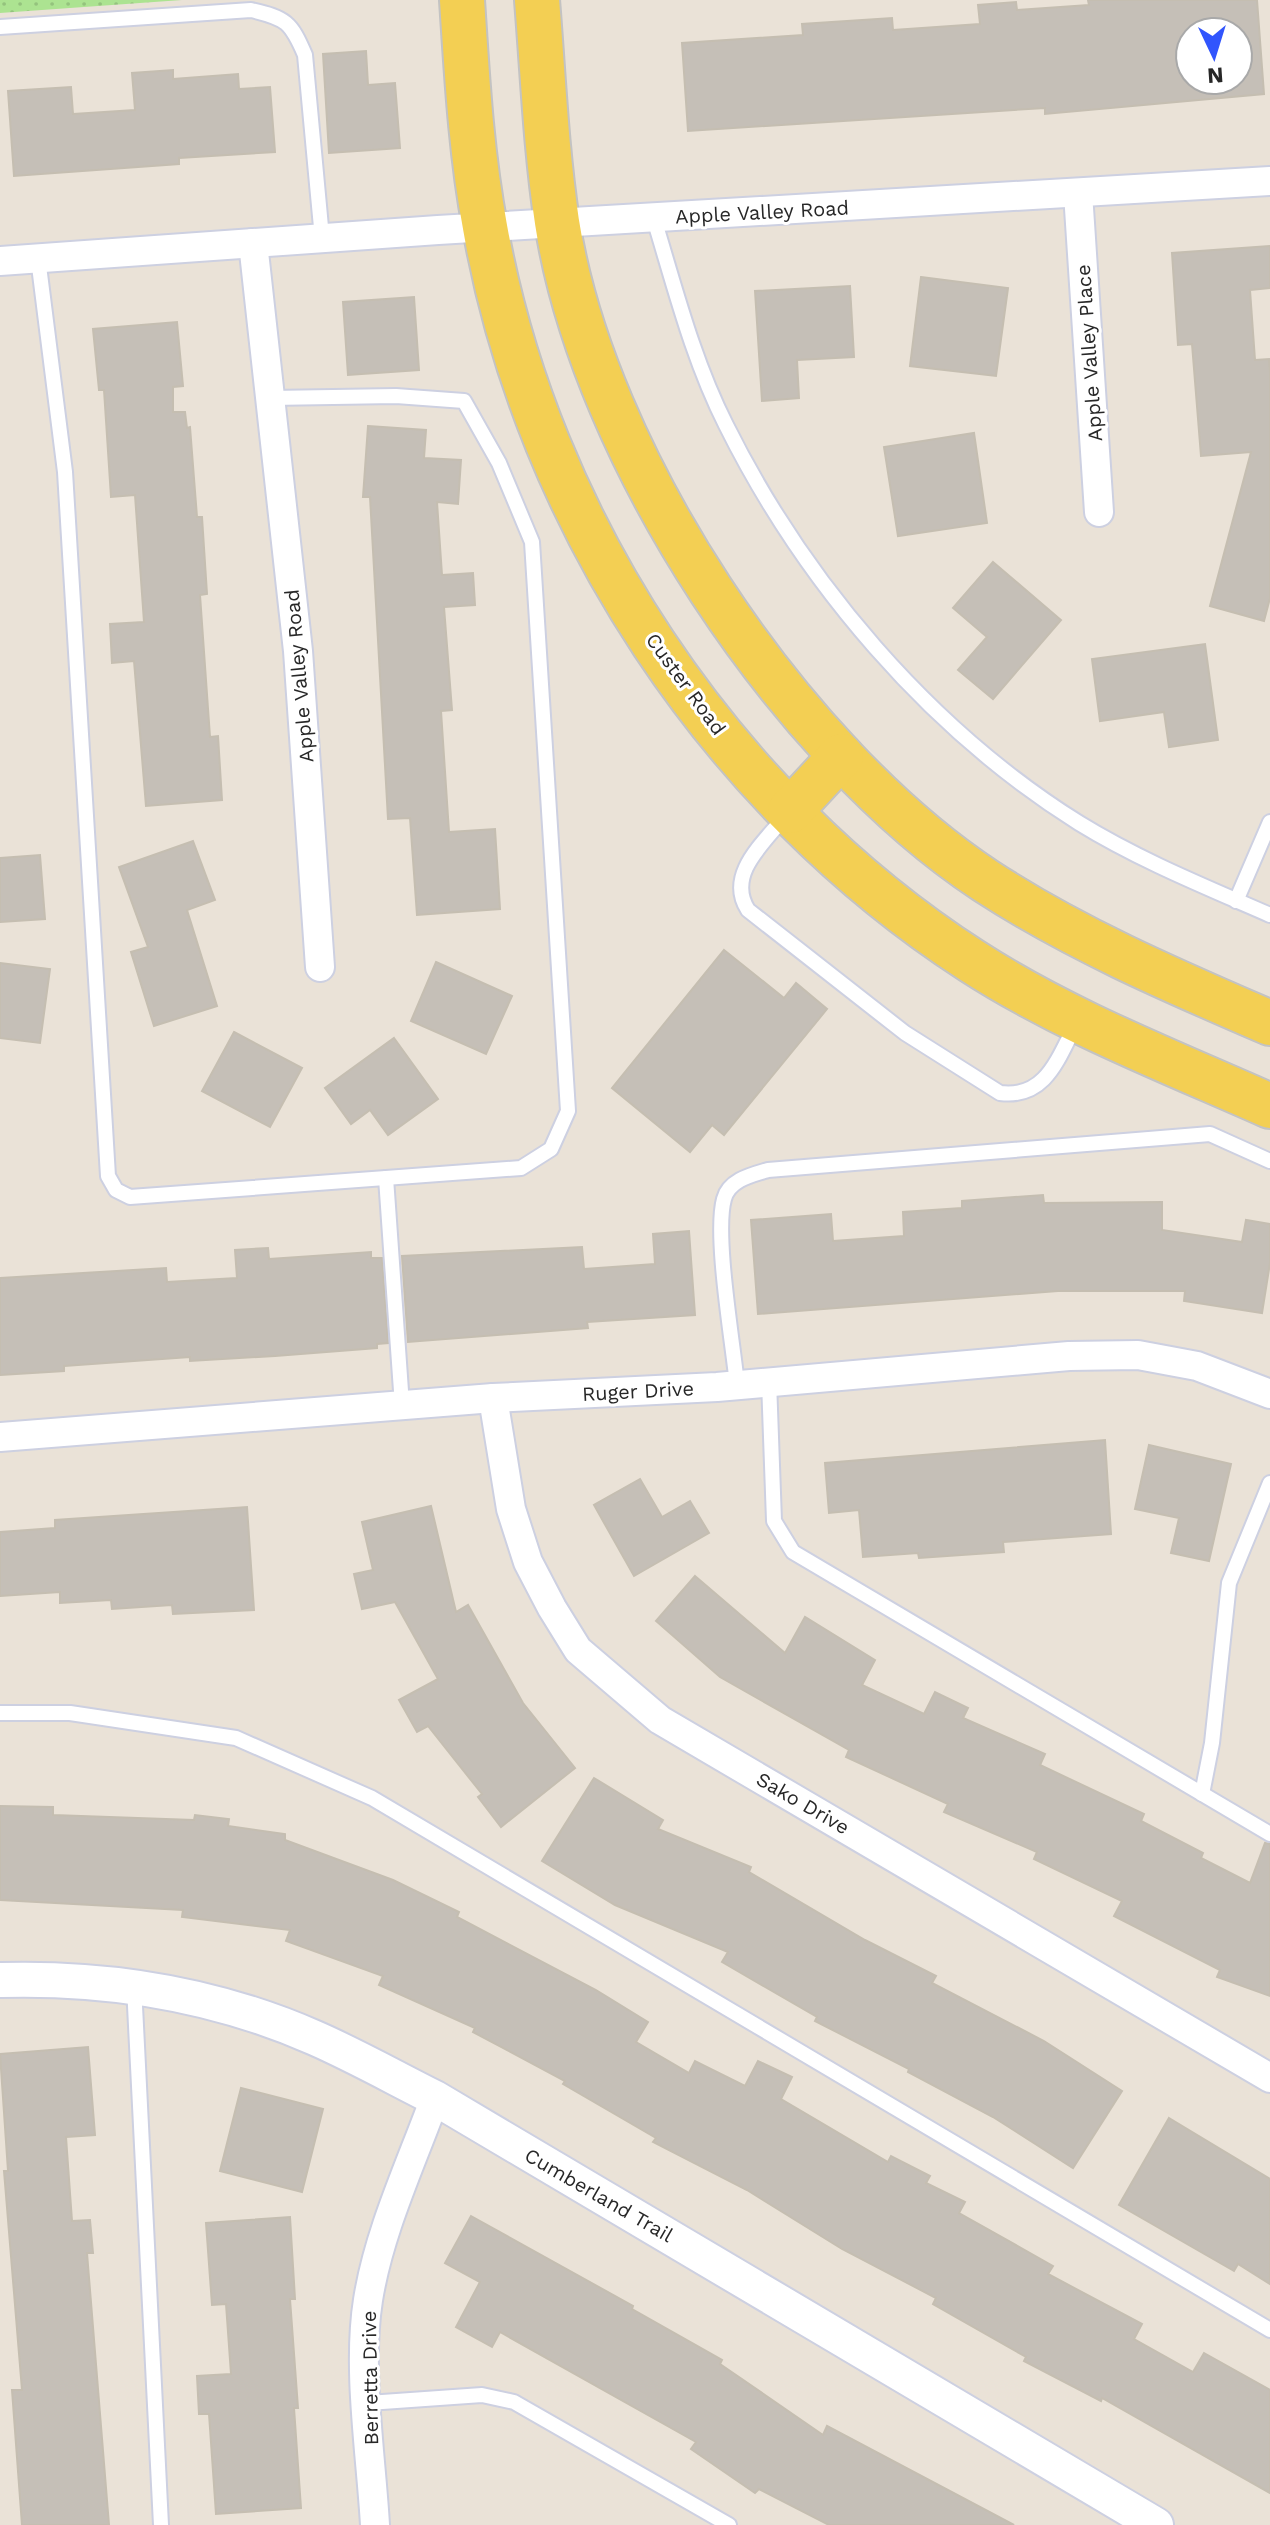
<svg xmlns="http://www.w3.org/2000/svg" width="1270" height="2525" font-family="'Work Sans',sans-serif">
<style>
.park{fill:url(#park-dots)}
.building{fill:#c5bfb7;stroke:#c5beb1;stroke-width:2;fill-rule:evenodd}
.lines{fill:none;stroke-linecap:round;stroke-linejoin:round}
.service-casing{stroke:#cdd0e1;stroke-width:18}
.minor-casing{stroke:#cdd0e1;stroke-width:32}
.tertiary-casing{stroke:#cdd0e1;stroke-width:38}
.primary-casing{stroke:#c3c3c3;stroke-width:48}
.service{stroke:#fff;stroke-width:14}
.minor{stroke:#fff;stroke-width:28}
.tertiary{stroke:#fff;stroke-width:34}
.primary{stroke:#f3cf53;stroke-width:44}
.labels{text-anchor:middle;stroke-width:6;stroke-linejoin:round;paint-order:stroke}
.street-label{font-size:20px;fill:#272727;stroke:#fff}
</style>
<defs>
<pattern id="park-dots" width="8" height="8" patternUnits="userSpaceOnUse" patternTransform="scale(2)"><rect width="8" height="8" fill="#ace391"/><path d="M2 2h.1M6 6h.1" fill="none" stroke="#94c37d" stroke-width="1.8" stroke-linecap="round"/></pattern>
</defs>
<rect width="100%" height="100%" fill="#eae2d7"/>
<polygon class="park" points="0,0 182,0 0,13"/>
<g class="building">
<path d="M1088,0h169l7,94 -219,20v-6l-357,23 -6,-88 121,-8 -1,-11 90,-6 1,12 87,-6 -2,-19 38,-3 1,8 72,-5zM1190,32h48v48h-48z"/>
<polygon points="366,51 368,85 395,83 400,148 329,153 323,54"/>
<polygon points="173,70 173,79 238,74 239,89 270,87 275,152 179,158 179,164 14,176 8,91 71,87 73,114 135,110 132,73"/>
<polygon points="1270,246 1270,288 1250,290 1255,360 1269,359 1270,372 1270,598 1264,621 1210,606 1251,452 1201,456 1192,344 1178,345 1172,253"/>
<polygon points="921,277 1008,288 996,376 910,366"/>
<polygon points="850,286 854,357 797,360 799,398 762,401 755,291"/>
<polygon points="414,297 419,370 348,375 343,302"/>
<polygon points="177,322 183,386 173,387 173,412 185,412 187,428 190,427 197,517 202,517 207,594 200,595 210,737 218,736 222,800 146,806 134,661 112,663 110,624 144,622 135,495 111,497 104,390 99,390 93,329"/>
<polygon points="368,426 426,430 424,458 461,460 458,504 437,502 442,575 473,573 475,605 444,607 452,710 441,711 449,832 495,829 500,909 417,915 410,818 388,819 370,497 363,497"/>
<polygon points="974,433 987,523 898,536 884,447"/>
<polygon points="993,562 1061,620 993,699 958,670 987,637 953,608"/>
<polygon points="1205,644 1218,740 1169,747 1164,712 1100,721 1092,659"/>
<polygon points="193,841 215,900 187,910 217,1006 154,1026 131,952 148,947 119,867"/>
<polygon points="40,855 45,919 0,922 0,858"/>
<polygon points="724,950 784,998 796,983 827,1009 724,1135 712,1125 690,1152 612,1088"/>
<polygon points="436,962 512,996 486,1054 411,1021"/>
<polygon points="0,963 50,969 40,1043 0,1038"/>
<polygon points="234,1032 302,1068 270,1127 202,1091"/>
<polygon points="394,1038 438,1099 388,1135 370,1110 351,1124 325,1088"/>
<polygon points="1043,1195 1044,1203 1162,1202 1162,1230 1242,1242 1246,1220 1270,1224 1270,1263 1262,1313 1184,1301 1185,1291 1058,1291 758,1314 751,1220 831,1214 833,1241 904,1236 903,1212 962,1208 962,1201"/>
<polygon points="689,1231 695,1315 587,1322 588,1328 408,1342 402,1256 582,1247 584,1269 655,1264 653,1234"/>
<polygon points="268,1248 269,1259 371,1252 371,1258 382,1258 388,1343 377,1344 377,1348 275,1356 190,1361 190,1357 64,1366 64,1371 0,1375 0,1278 166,1268 167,1282 237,1278 235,1250"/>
<polygon points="1105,1440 1111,1534 1003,1542 1004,1552 919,1558 918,1553 863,1557 859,1510 829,1513 825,1463"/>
<polygon points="1149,1445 1231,1464 1209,1561 1171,1553 1179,1518 1135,1509"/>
<polygon points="640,1479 662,1517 690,1501 709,1533 634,1576 594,1505"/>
<polygon points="431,1506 456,1612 468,1605 523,1703 575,1768 501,1827 478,1797 482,1794 428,1726 417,1732 399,1700 438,1679 395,1602 362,1609 354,1574 373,1570 362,1522"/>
<polygon points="247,1507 254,1610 173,1614 172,1605 112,1609 111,1600 60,1603 60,1592 0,1596 0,1532 55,1528 55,1520"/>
<polygon points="695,1576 785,1653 805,1617 875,1660 862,1685 924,1714 935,1692 968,1708 963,1718 1045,1754 1040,1765 1144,1814 1141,1821 1203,1853 1201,1858 1250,1883 1265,1843 1270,1844 1270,1996 1217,1977 1220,1970 1114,1916 1122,1901 1034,1859 1037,1852 944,1812 948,1804 846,1757 849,1750 720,1677 656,1621"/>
<polygon points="594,1778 663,1820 658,1829 751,1867 749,1872 865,1940 936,1976 932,1983 1044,2041 1122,2091 1073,2168 993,2117 908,2072 909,2069 815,2021 817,2017 722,1962 728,1952 615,1905 542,1861"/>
<polygon points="0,1806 53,1807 53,1815 194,1820 195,1815 229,1819 228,1826 285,1834 285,1840 393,1880 459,1912 457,1917 596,1990 648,2022 636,2042 689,2073 695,2061 745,2086 758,2061 792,2077 781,2099 888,2162 891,2156 930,2176 926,2183 965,2202 959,2213 1053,2266 1048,2274 1142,2324 1134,2339 1193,2372 1204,2353 1270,2390 1270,2493 1102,2398 1101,2401 1024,2361 1026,2357 933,2304 936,2298 842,2249 747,2190 653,2142 656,2138 563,2084 565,2081 473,2032 475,2028 379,1985 383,1976 286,1941 290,1930 182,1917 183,1910 0,1900"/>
<polygon points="88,2047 95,2135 66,2137 72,2221 90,2220 93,2253 87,2253 109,2525 22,2525 12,2390 22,2390 4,2171 8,2171 0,2054"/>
<polygon points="241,2088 323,2109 302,2192 220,2171"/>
<polygon points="1169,2118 1270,2179 1270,2284 1238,2264 1234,2271 1119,2205"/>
<polygon points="471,2216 633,2306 632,2309 722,2360 720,2364 823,2435 827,2426 1014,2525 829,2525 759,2489 755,2493 691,2449 696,2442 500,2332 492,2347 456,2327 480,2282 445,2263"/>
<polygon points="290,2217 295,2299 290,2299 298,2408 294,2408 301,2508 216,2514 209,2414 199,2414 197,2376 231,2374 226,2304 212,2305 206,2223"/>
</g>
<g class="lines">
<g class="service-casing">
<g id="service">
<path d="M0,27l251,-17c35,8 40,12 54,45l17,183"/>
<path d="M654,219c21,69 39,141 72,206 78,157 203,304 353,398 60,37 127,64 191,92"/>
<polyline points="38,258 65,472 108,1176 116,1190 130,1197 521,1168 551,1149 568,1111 532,542 499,463 464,401 396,396 270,398"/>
<path d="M787,814c-22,28 -62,60 -39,96l157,123 95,60c46,6 58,-35 76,-69"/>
<polyline points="1236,901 1270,822"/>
<polyline points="386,1178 402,1405"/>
<polyline points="769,1381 774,1521 793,1552 1270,1834"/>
<path d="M737,1385c-4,-42 -23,-150 -13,-186 5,-19 27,-24 44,-29l442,-36 60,27"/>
<polyline points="0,1713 70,1713 236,1738 372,1798 1270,2330"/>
<polyline points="1202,1794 1212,1743 1229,1583 1270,1483"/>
<polyline points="134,1986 161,2525"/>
<polyline points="368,2403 482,2395 514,2402 729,2525"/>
</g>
</g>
<g class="minor-casing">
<g id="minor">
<polyline points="1078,193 1099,512"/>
<polyline points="253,243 298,651 320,967"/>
<polyline points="0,261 438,230 1270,181"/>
<polyline points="493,1398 511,1509 528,1562 552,1608 578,1650 660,1720 1270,2078"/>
<polyline points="0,1437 493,1398 717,1387 1069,1356 1138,1355 1197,1366 1270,1394"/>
<path d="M375,2525c-4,-70 -18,-156 -7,-225 11,-69 43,-136 67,-202"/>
</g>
</g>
<g class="tertiary-casing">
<path id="tertiary" d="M0,1980c109,-3 215,14 315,58 41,18 80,40 120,60l721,427"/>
</g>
<g class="primary-casing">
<g id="primary">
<path d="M462,0c5,76 9,152 23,227 52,295 236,572 487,734 93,60 197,100 298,145"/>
<path d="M537,0c6,74 9,149 20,222 36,234 232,529 429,659 89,58 187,100 284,142"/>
<polyline points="790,811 841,756"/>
</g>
</g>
<use href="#service" class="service"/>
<use href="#minor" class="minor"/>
<use href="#tertiary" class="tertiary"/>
<use href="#primary" class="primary"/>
</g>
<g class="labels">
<g class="street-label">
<text transform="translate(762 212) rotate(-3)" y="7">Apple Valley Road</text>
<text transform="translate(1089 353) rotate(-94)" y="7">Apple Valley Place</text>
<text transform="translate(299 676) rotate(-95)" y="7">Apple Valley Road</text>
<text transform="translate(686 684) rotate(54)" y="7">Custer Road</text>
<text transform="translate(638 1391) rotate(-3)" y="7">Ruger Drive</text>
<text transform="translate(803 1803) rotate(30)" y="7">Sako Drive</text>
<text transform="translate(599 2195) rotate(30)" y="7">Cumberland Trail</text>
<text transform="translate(370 2378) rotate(-91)" y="7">Berretta Drive</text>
</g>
</g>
<g transform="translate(1214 56) rotate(176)"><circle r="38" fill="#ffffff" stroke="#a9a9a9" stroke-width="2"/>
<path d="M0-6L14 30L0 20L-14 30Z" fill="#3155fd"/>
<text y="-12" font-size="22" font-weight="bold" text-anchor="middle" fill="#272727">N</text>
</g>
</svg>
